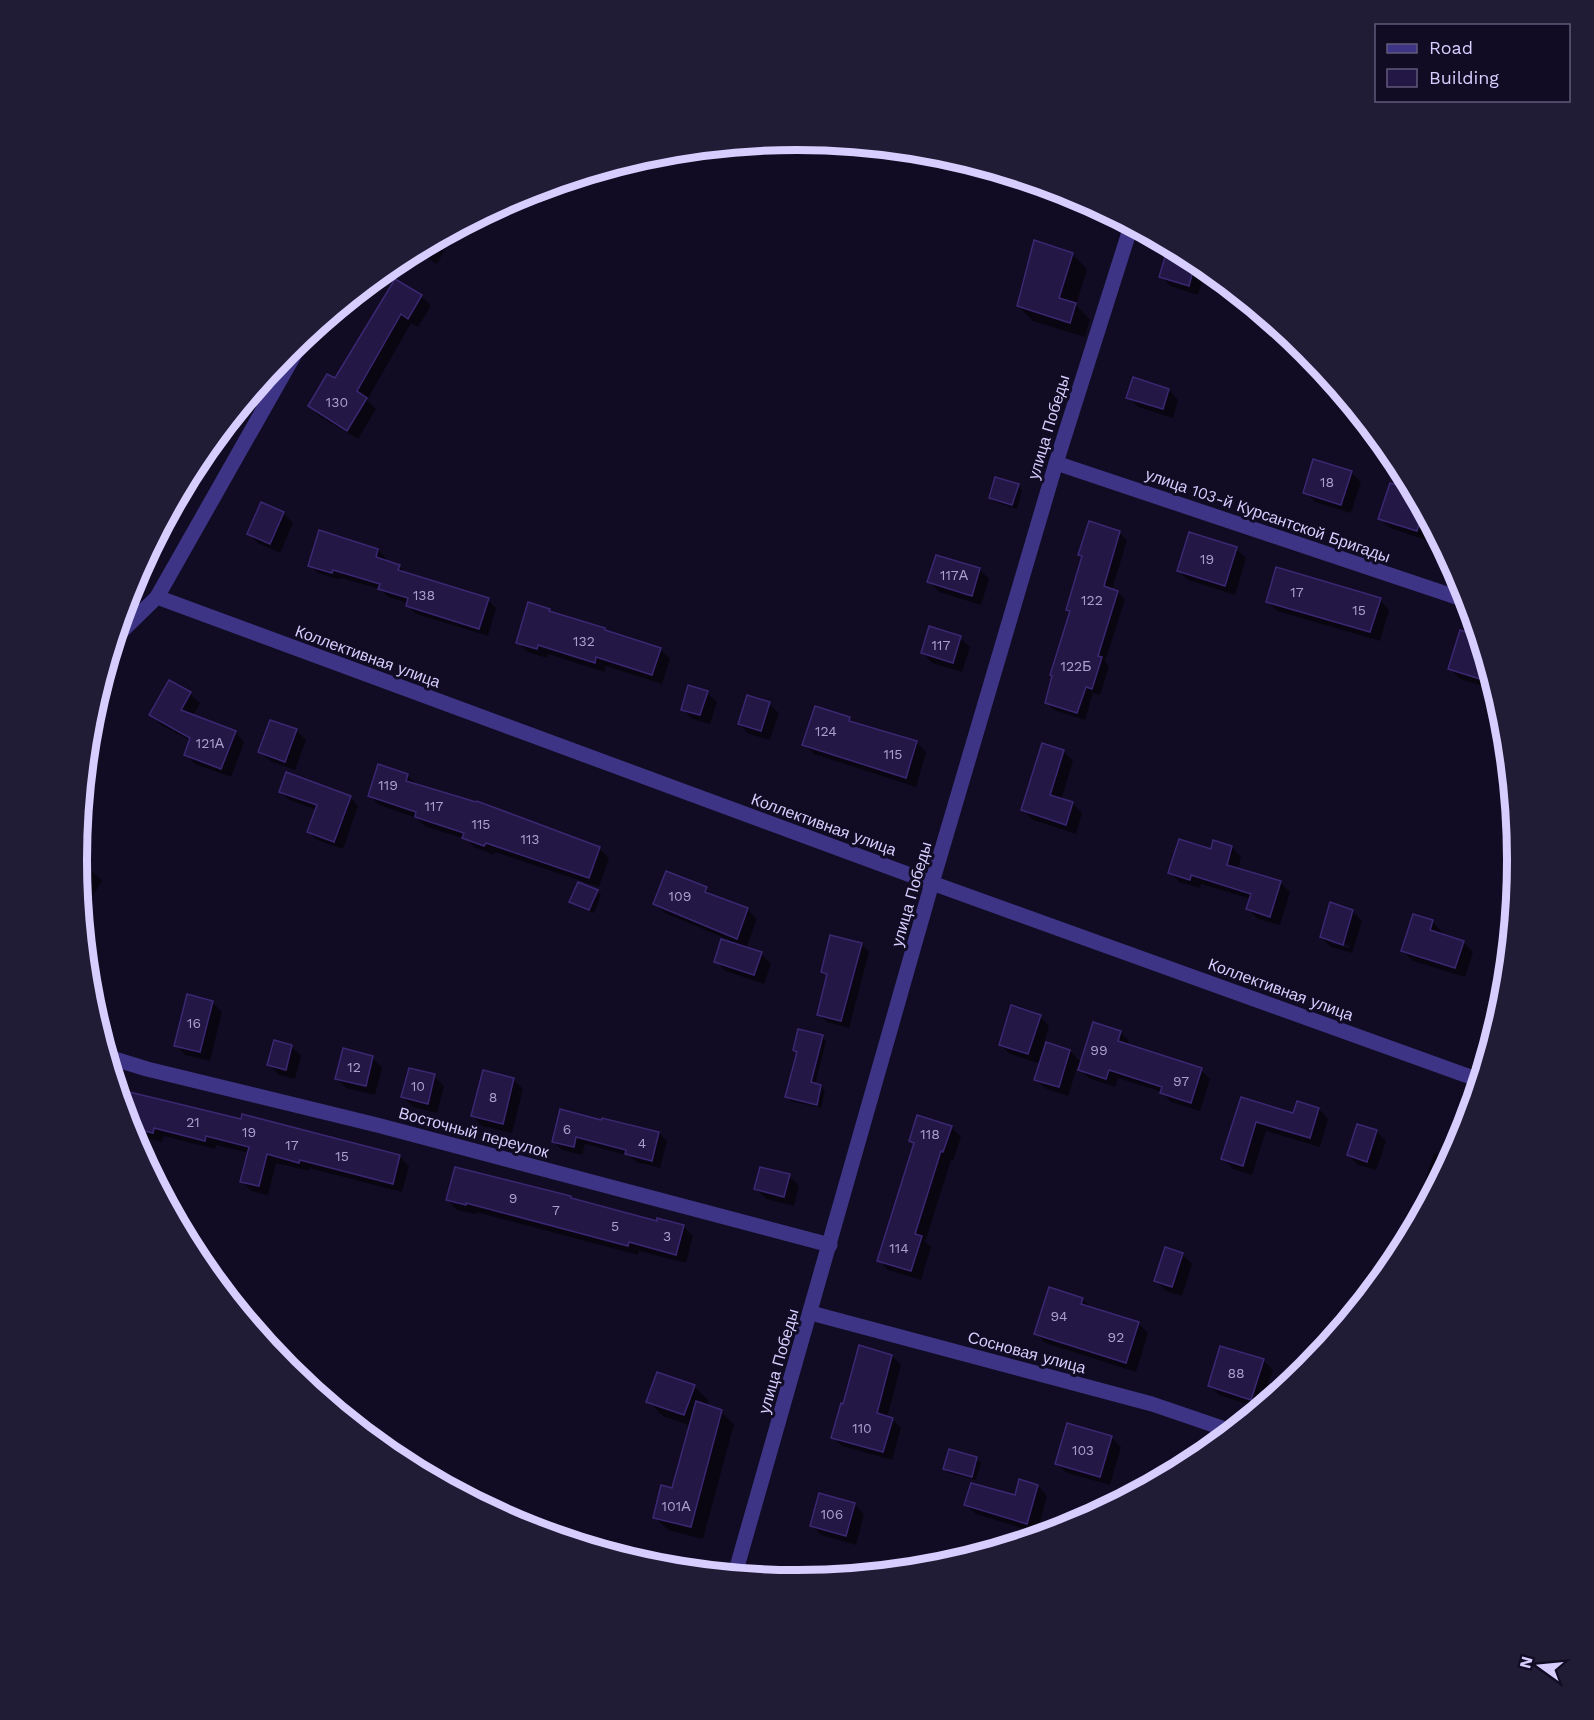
<svg xmlns="http://www.w3.org/2000/svg" width="1594" height="1720" font-family="'Work Sans',sans-serif">
<style>
.shadow{fill:#0007;fill-rule:evenodd}
.building{fill:#231745;stroke:#3b2772;stroke-width:1.5}
.lines{fill:none;stroke-linecap:round;stroke-linejoin:round}
.street{stroke:#3d3485;stroke-width:15}
.labels{text-anchor:middle;stroke-width:6;stroke-linejoin:round;paint-order:stroke}
.number-label{font-size:14px;fill:#aaa0d0}
.street-label{font-size:16px;fill:#d7ceff;stroke:#110c23}
.rim{fill:none;stroke:#d7ceff;stroke-width:8}
</style>
<rect width="100%" height="100%" fill="#110c23"/>
<g class="shadow">
<polygon points="455,230 437,264 415,251"/>
<polygon points="1170,247 1198,261 1206,268 1198,295 1170,286 1161,276"/>
<polygon points="1072,254 1087,269 1076,305 1090,319 1085,337 1033,321 1018,306"/>
<polygon points="395,281 421,296 431,306 418,327 411,323 367,400 376,409 358,439 319,416 310,406 335,380"/>
<polygon points="1169,390 1178,400 1173,418 1138,407 1128,397"/>
<polygon points="1351,472 1361,482 1351,513 1315,502 1305,492"/>
<polygon points="1018,486 1022,490 1017,509 995,502 990,498"/>
<polygon points="1413,491 1431,525 1426,540 1390,528 1380,519"/>
<polygon points="283,513 293,523 280,553 258,543 249,534"/>
<polygon points="1119,533 1127,540 1112,590 1118,592 1125,599 1105,662 1109,666 1100,695 1093,693 1085,720 1054,710 1047,703 1071,613 1068,609 1083,558 1080,555"/>
<polygon points="1236,549 1246,558 1235,595 1188,580 1178,571"/>
<polygon points="378,550 386,558 385,562 399,566 407,574 488,600 496,608 488,636 416,614 408,606 408,603 388,597 380,589 341,578 340,580 318,573 310,565"/>
<polygon points="937,556 980,570 989,579 981,605 939,592 929,582"/>
<polygon points="1380,600 1389,610 1380,641 1277,611 1267,601"/>
<polygon points="549,610 552,614 608,633 660,649 670,659 662,684 606,666 604,672 548,654 547,658 527,652 518,642"/>
<polygon points="1461,632 1479,638 1495,690 1460,679 1450,669"/>
<polygon points="960,638 970,647 962,672 932,663 923,653"/>
<polygon points="170,682 190,694 200,703 193,716 235,732 244,742 231,777 195,764 186,754 191,741 161,725 151,715"/>
<polygon points="707,693 717,702 710,724 692,719 683,709"/>
<polygon points="769,704 779,713 770,740 749,734 739,724"/>
<polygon points="850,719 855,724 916,742 926,752 916,787 814,754 804,744"/>
<polygon points="296,730 306,740 295,770 270,761 260,752"/>
<polygon points="1063,751 1073,761 1061,800 1072,803 1082,813 1076,834 1033,820 1023,810"/>
<polygon points="407,775 417,785 599,848 609,858 599,887 495,852 494,855 474,847 466,839 426,827 417,818 379,805 369,795"/>
<polygon points="281,792 350,797 358,806 343,849 317,840 309,832 317,810 289,800"/>
<polygon points="1232,847 1241,857 1238,869 1280,882 1290,892 1280,925 1258,919 1248,909 1251,899 1201,884 1200,888 1179,882 1170,872 1212,851"/>
<polygon points="77,862 92,871 102,881 88,903 80,898"/>
<polygon points="706,889 715,898 747,909 757,919 746,949 761,954 771,964 764,984 725,971 716,961 741,945 665,913 655,904"/>
<polygon points="597,891 601,895 594,913 576,906 571,901"/>
<path d="M1352,911l10,10 -10,32 -21,-6 -10,-10zM1331,939l19,7 -1,2 -18,-5z"/>
<polygon points="1414,916 1433,922 1442,932 1441,935 1463,942 1473,952 1465,977 1413,961 1403,951"/>
<polygon points="861,944 869,952 849,1028 827,1022 819,1014 828,977 823,972"/>
<polygon points="212,1002 222,1012 210,1061 185,1055 176,1045"/>
<polygon points="1040,1016 1049,1026 1044,1043 1070,1051 1082,1063 1120,1032 1129,1041 1128,1046 1201,1070 1210,1079 1200,1111 1171,1102 1162,1092 1118,1078 1115,1087 1089,1078 1077,1067 1068,1096 1046,1089 1036,1079 1041,1064 1010,1054 1000,1045"/>
<polygon points="822,1036 826,1041 815,1085 821,1086 825,1091 821,1108 791,1101 787,1097 798,1054 794,1050"/>
<polygon points="291,1046 301,1056 295,1079 279,1075 269,1065"/>
<polygon points="373,1058 382,1068 375,1095 346,1088 337,1078"/>
<polygon points="434,1076 444,1086 437,1113 413,1107 403,1097"/>
<polygon points="513,1079 523,1089 512,1133 482,1126 473,1116"/>
<polygon points="120,1099 242,1121 399,1156 409,1166 402,1192 309,1168 309,1171 276,1163 268,1195 251,1191 242,1181 249,1153 216,1145 215,1149 164,1136 162,1142 131,1134"/>
<polygon points="1242,1099 1294,1115 1298,1103 1319,1109 1328,1119 1320,1147 1266,1131 1252,1175 1233,1169 1223,1159"/>
<polygon points="561,1111 659,1133 667,1141 660,1168 636,1162 630,1156 585,1144 582,1155 562,1150 554,1142"/>
<polygon points="951,1127 961,1137 953,1161 951,1160 925,1242 931,1247 921,1280 888,1270 879,1260 915,1145 910,1141"/>
<polygon points="1376,1131 1386,1141 1376,1170 1358,1165 1348,1155"/>
<polygon points="1434,1153 1451,1158 1436,1186 1426,1178"/>
<polygon points="789,1176 799,1186 794,1206 766,1199 756,1189"/>
<polygon points="571,1197 575,1201 658,1222 683,1226 693,1236 686,1263 639,1251 638,1255 476,1212 475,1214 457,1210 448,1200"/>
<polygon points="1182,1254 1192,1264 1182,1296 1166,1291 1156,1281"/>
<polygon points="1082,1299 1093,1309 1138,1323 1148,1333 1136,1372 1045,1343 1036,1333"/>
<polygon points="892,1356 901,1365 887,1418 892,1419 901,1428 892,1460 842,1446 833,1437 844,1406"/>
<polygon points="1263,1360 1273,1370 1259,1408 1219,1395 1210,1386"/>
<polygon points="694,1386 709,1401 707,1406 721,1412 734,1424 703,1539 668,1530 655,1517 674,1490 691,1426 663,1416 648,1401"/>
<polygon points="1111,1437 1121,1447 1110,1485 1067,1473 1057,1464"/>
<polygon points="976,1459 981,1463 976,1480 949,1473 945,1468"/>
<polygon points="1182,1460 1191,1462 1180,1469"/>
<polygon points="1020,1481 1038,1486 1047,1496 1037,1533 976,1514 966,1505 1016,1497"/>
<polygon points="1125,1486 1140,1490 1121,1500"/>
<polygon points="854,1504 864,1514 856,1545 821,1535 812,1526"/>
<polygon points="798,1575 810,1579 797,1580"/>
</g>
<g class="building">
<polygon points="1034,240 1073,253 1059,298 1076,303 1070,323 1017,306"/>
<polygon points="1166,254 1195,263 1189,286 1159,277"/>
<polygon points="395,279 422,295 408,319 401,314 357,391 367,398 347,431 308,406 327,374 335,378"/>
<polygon points="1133,377 1169,389 1163,409 1126,398"/>
<polygon points="1313,459 1352,471 1341,505 1303,493"/>
<polygon points="995,477 1019,484 1012,505 989,498"/>
<polygon points="1390,483 1412,489 1423,510 1417,531 1378,519"/>
<polygon points="261,502 284,512 270,544 247,534"/>
<polygon points="1089,521 1120,531 1104,586 1118,591 1098,656 1102,657 1092,689 1086,687 1077,713 1045,703 1052,676 1050,675 1070,611 1066,610 1082,556 1078,555"/>
<polygon points="319,530 378,549 376,557 400,565 398,570 489,598 479,629 406,606 408,598 378,589 380,584 333,570 332,573 308,566"/>
<polygon points="1189,532 1237,547 1225,586 1177,571"/>
<polygon points="936,555 980,568 972,596 927,582"/>
<polygon points="1276,567 1381,598 1370,632 1266,602"/>
<polygon points="528,602 550,609 549,611 605,628 605,630 661,648 652,675 596,657 595,663 538,645 537,649 516,643"/>
<polygon points="929,626 961,636 953,663 921,653"/>
<polygon points="1460,630 1478,636 1493,683 1448,669"/>
<polygon points="169,680 191,692 181,710 236,731 221,769 184,755 190,738 149,715"/>
<polygon points="688,685 708,691 700,715 681,710"/>
<polygon points="747,695 770,702 761,731 738,724"/>
<polygon points="815,706 850,717 849,721 917,741 906,778 802,745"/>
<polygon points="270,720 297,729 285,762 258,752"/>
<polygon points="1042,743 1064,750 1050,795 1073,802 1066,825 1021,810"/>
<polygon points="378,764 408,774 406,781 476,802 477,801 600,847 589,878 486,843 484,846 462,838 464,833 415,817 416,812 368,796"/>
<polygon points="286,772 351,796 334,842 307,832 317,805 279,792"/>
<polygon points="1179,839 1211,849 1213,840 1232,846 1227,865 1281,881 1270,917 1246,909 1251,894 1191,875 1190,880 1168,873"/>
<polygon points="666,871 707,887 705,892 748,908 737,939 653,904"/>
<polygon points="578,882 598,890 589,910 569,902"/>
<polygon points="1330,902 1353,910 1343,945 1320,937"/>
<polygon points="1413,914 1433,920 1430,930 1464,941 1455,968 1401,951"/>
<polygon points="830,935 862,943 841,1021 817,1015 827,974 821,972"/>
<polygon points="721,939 762,952 754,975 714,962"/>
<polygon points="187,994 213,1001 200,1052 174,1046"/>
<polygon points="1011,1005 1041,1015 1028,1054 999,1045"/>
<polygon points="1093,1022 1121,1031 1118,1041 1202,1068 1191,1103 1160,1093 1162,1087 1109,1070 1106,1079 1078,1070"/>
<polygon points="798,1029 823,1035 811,1082 821,1085 817,1105 785,1097 797,1052 793,1050"/>
<polygon points="274,1040 292,1045 286,1070 267,1065"/>
<polygon points="1046,1042 1070,1050 1059,1087 1034,1080"/>
<polygon points="343,1048 373,1056 366,1086 335,1079"/>
<polygon points="409,1068 435,1074 428,1104 401,1097"/>
<polygon points="483,1070 514,1078 503,1124 471,1116"/>
<polygon points="117,1089 241,1119 242,1114 400,1155 393,1184 300,1160 299,1163 267,1154 259,1186 240,1182 249,1147 206,1136 205,1141 154,1128 153,1133 129,1127"/>
<polygon points="1241,1097 1293,1113 1297,1101 1319,1108 1310,1138 1256,1122 1243,1166 1221,1159"/>
<polygon points="560,1109 601,1120 602,1118 659,1132 652,1161 625,1154 626,1150 576,1137 574,1147 552,1142"/>
<polygon points="917,1115 952,1126 943,1152 941,1151 915,1234 922,1236 911,1271 877,1261 914,1143 909,1141"/>
<polygon points="1357,1124 1377,1130 1367,1162 1347,1155"/>
<polygon points="455,1167 571,1196 571,1198 657,1221 657,1218 684,1225 676,1255 629,1242 628,1246 466,1203 466,1205 446,1200"/>
<polygon points="760,1167 790,1174 784,1197 754,1189"/>
<polygon points="1165,1247 1183,1253 1172,1287 1154,1281"/>
<polygon points="1049,1287 1083,1298 1081,1304 1139,1322 1126,1363 1034,1334"/>
<polygon points="859,1345 892,1355 877,1413 893,1418 883,1452 831,1438 841,1403 843,1404"/>
<polygon points="1220,1346 1264,1359 1251,1400 1208,1386"/>
<polygon points="657,1372 695,1385 684,1415 646,1402"/>
<polygon points="696,1401 722,1410 691,1527 653,1518 661,1485 672,1488"/>
<polygon points="1067,1423 1112,1436 1100,1477 1055,1464"/>
<polygon points="949,1449 977,1457 972,1477 943,1469"/>
<polygon points="1019,1479 1038,1485 1027,1524 964,1505 971,1483 1015,1495"/>
<polygon points="819,1493 855,1503 846,1536 810,1526"/>
</g>
<g class="lines">
<g class="street">
<polyline points="1056,463 1468,601"/>
<polyline points="157,597 932,883 1479,1080"/>
<polyline points="115,638 157,597 305,336"/>
<polyline points="108,1057 147,1069 377,1125 830,1245"/>
<polyline points="811,1313 1152,1404 1231,1431"/>
<polyline points="735,1574 932,883 1056,463 1131,226"/>
</g>
</g>
<g class="labels">
<g class="number-label">
<text x="337" y="407">130</text>
<text x="1327" y="487">18</text>
<text x="1207" y="564">19</text>
<text x="954" y="580">117А</text>
<text x="1297" y="597">17</text>
<text x="424" y="600">138</text>
<text x="1092" y="605">122</text>
<text x="1359" y="615">15</text>
<text x="584" y="646">132</text>
<text x="941" y="650">117</text>
<text x="1076" y="671">122Б</text>
<text x="826" y="736">124</text>
<text x="210" y="748">121А</text>
<text x="893" y="759">115</text>
<text x="388" y="790">119</text>
<text x="434" y="811">117</text>
<text x="481" y="829">115</text>
<text x="530" y="844">113</text>
<text x="680" y="901">109</text>
<text x="194" y="1028">16</text>
<text x="1099" y="1055">99</text>
<text x="354" y="1072">12</text>
<text x="1181" y="1086">97</text>
<text x="418" y="1091">10</text>
<text x="493" y="1102">8</text>
<text x="193" y="1127">21</text>
<text x="567" y="1134">6</text>
<text x="249" y="1137">19</text>
<text x="930" y="1139">118</text>
<text x="642" y="1148">4</text>
<text x="292" y="1150">17</text>
<text x="342" y="1161">15</text>
<text x="513" y="1203">9</text>
<text x="556" y="1215">7</text>
<text x="615" y="1231">5</text>
<text x="667" y="1241">3</text>
<text x="899" y="1253">114</text>
<text x="1059" y="1321">94</text>
<text x="1116" y="1342">92</text>
<text x="1236" y="1378">88</text>
<text x="862" y="1433">110</text>
<text x="1083" y="1455">103</text>
<text x="676" y="1511">101А</text>
<text x="832" y="1519">106</text>
</g>
<g class="street-label">
<text transform="translate(1048 427) rotate(-73)" y="6">улица Победы</text>
<text transform="translate(1268 515) rotate(19)" y="6">улица 103-й Курсантской Бригады</text>
<text transform="translate(368 656) rotate(20)" y="6">Коллективная улица</text>
<text transform="translate(824 824) rotate(20)" y="6">Коллективная улица</text>
<text transform="translate(911 894) rotate(-74)" y="6">улица Победы</text>
<text transform="translate(1281 989) rotate(20)" y="6">Коллективная улица</text>
<text transform="translate(474 1132) rotate(15)" y="6">Восточный переулок</text>
<text transform="translate(1027 1352) rotate(15)" y="6">Сосновая улица</text>
<text transform="translate(778 1361) rotate(-74)" y="6">улица Победы</text>
</g>
</g>
<path d="M0 0H1594V1720H0ZM87 860a710 710 0 1 1 1420 0a710 710 0 1 1-1420 0Z" fill="#211c35" fill-rule="evenodd"/>
<path class="rim" d="M87 860a710 710 0 1 1 1420 0a710 710 0 1 1-1420 0Z"/>
<rect x="1375" y="24" width="195" height="78" fill="#110c23" stroke="#605a7b" stroke-width="1.5"/>
<rect x="1387" y="44" width="30" height="9" fill="#3d3485" stroke="#605a7b" stroke-width="1.5"/>
<text x="1429" y="54" font-size="18" fill="#d7ceff">Road</text>
<rect x="1387" y="69" width="30" height="18" fill="#231745" stroke="#605a7b" stroke-width="1.5"/>
<text x="1429" y="84" font-size="18" fill="#d7ceff">Building</text>
<g transform="translate(1540 1666) rotate(285)" stroke="#110c23" stroke-width="4.5" paint-order="stroke">
<path d="M0-4.5L10 22L0 15L-10 22Z" fill="#d7ceff"/>
<text y="-9" font-size="16" font-weight="bold" text-anchor="middle" fill="#d7ceff">N</text>
</g>
</svg>
